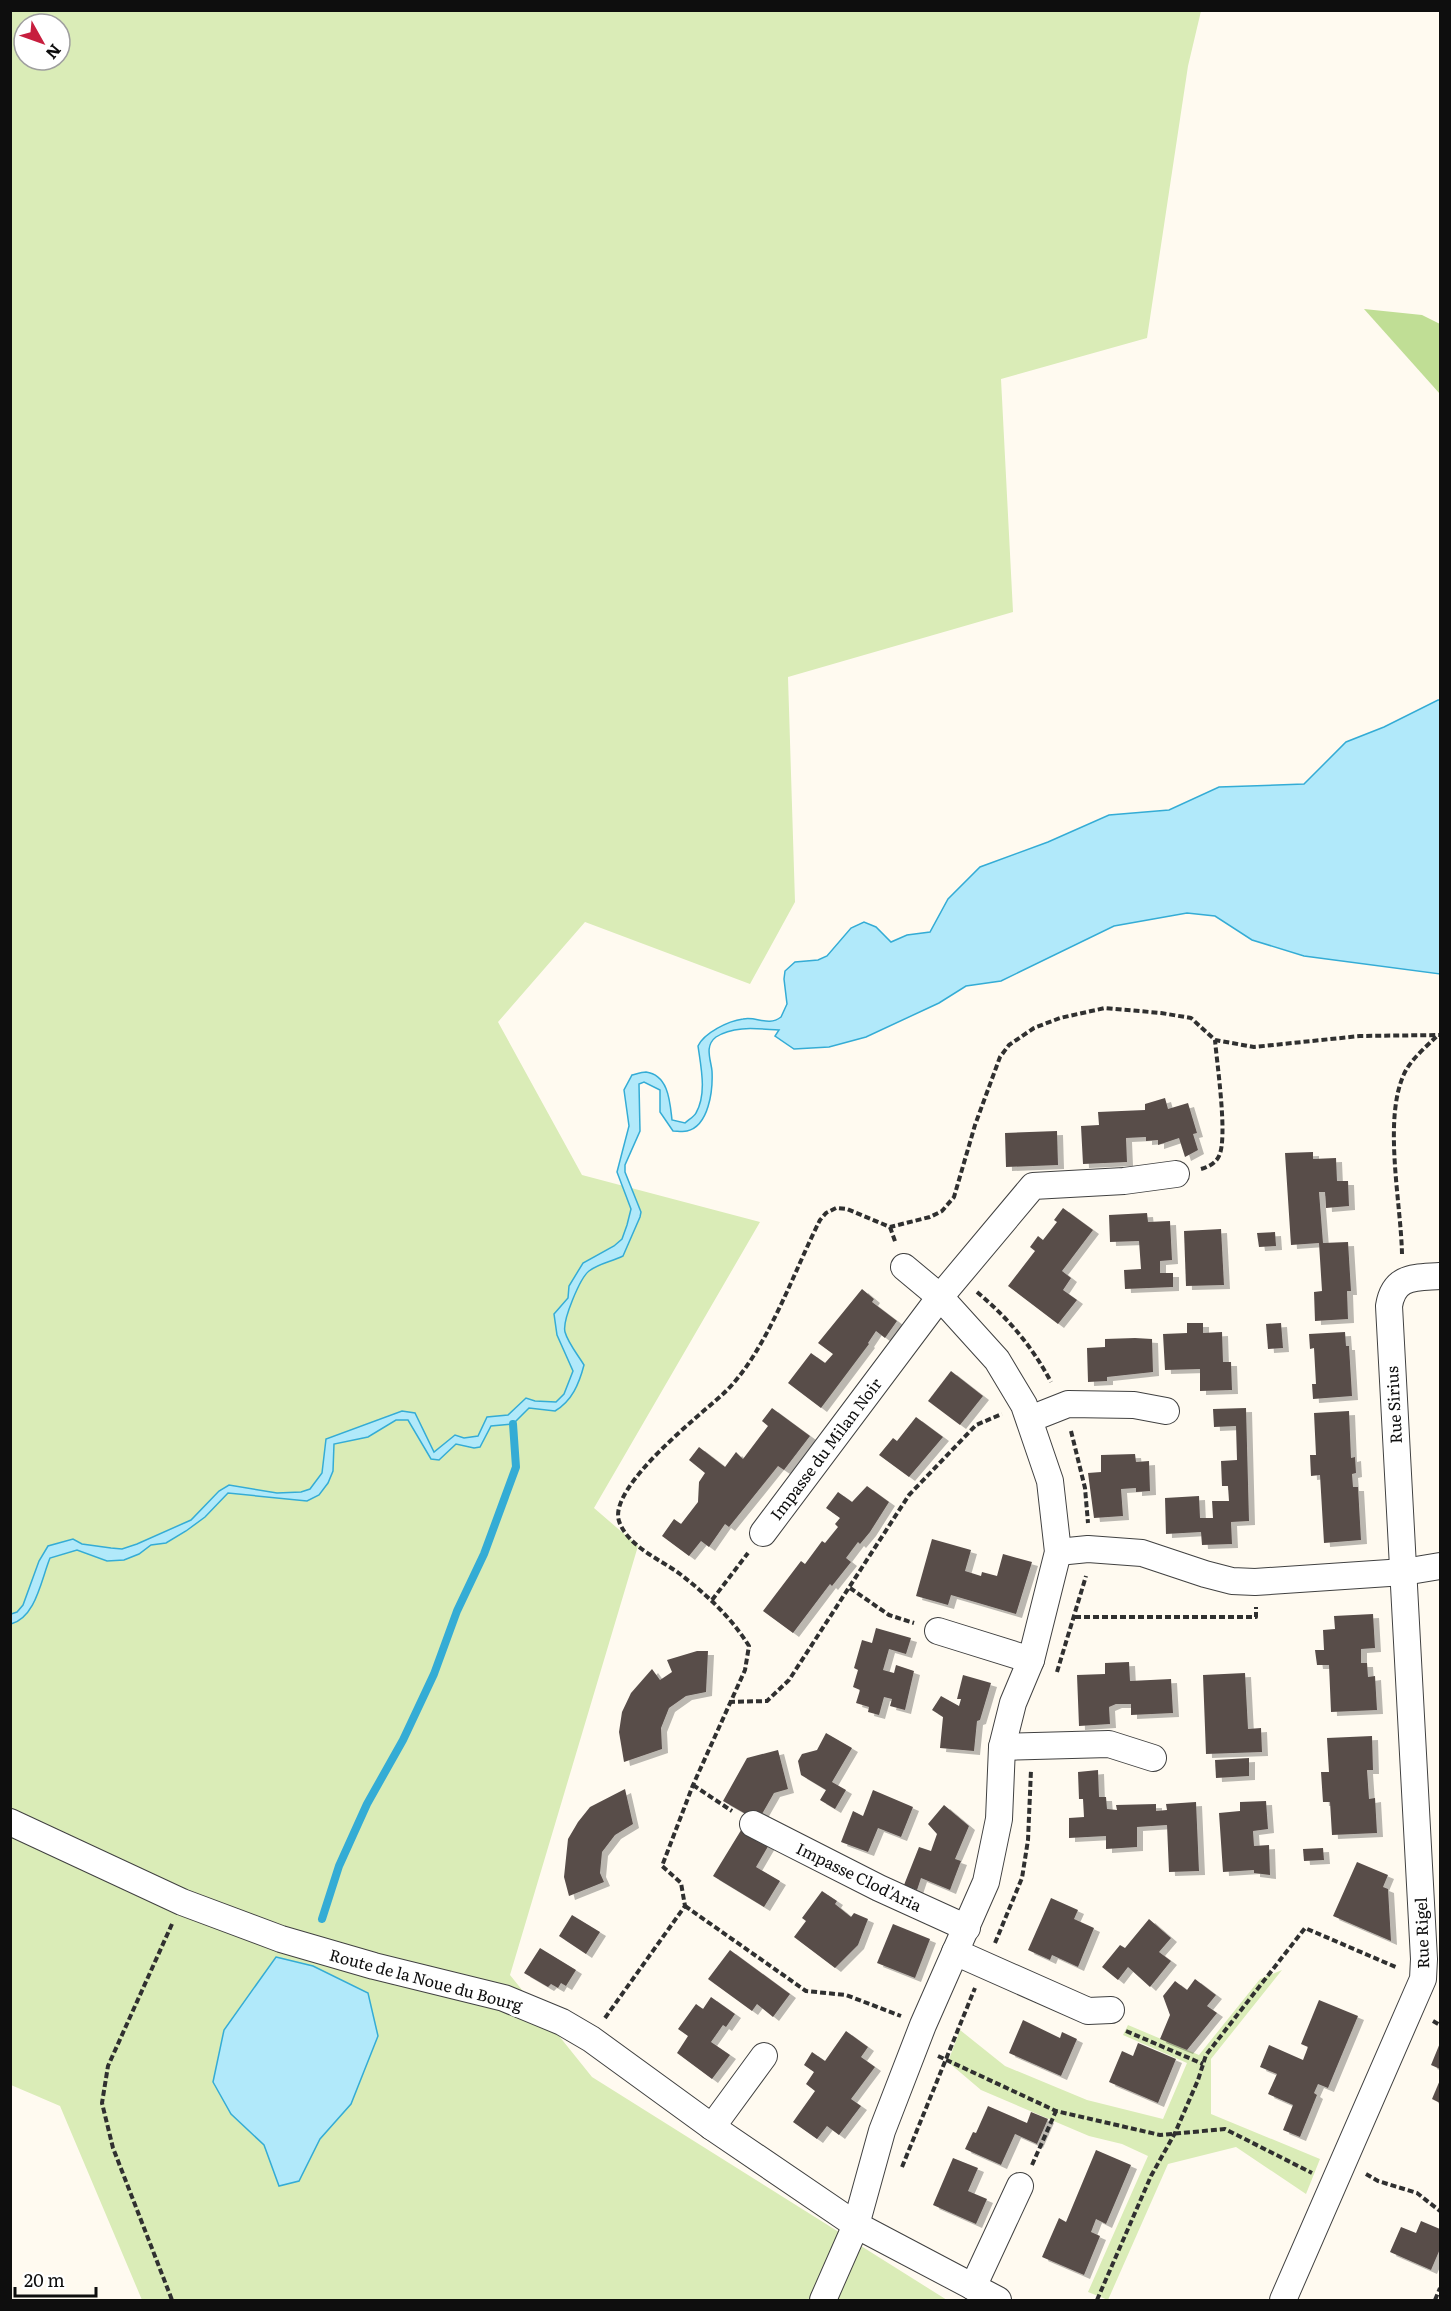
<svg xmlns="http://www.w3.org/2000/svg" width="1451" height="2311" font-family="Literata,serif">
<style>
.green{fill:#daecb7;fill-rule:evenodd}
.forest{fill:#c0de95}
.water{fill:#b1e9fa;stroke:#34acd5;stroke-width:1.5}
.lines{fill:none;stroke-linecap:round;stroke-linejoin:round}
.stream{stroke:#34acd5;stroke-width:8}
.building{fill:#584d4a;filter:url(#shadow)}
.minor-casing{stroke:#414141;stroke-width:28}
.path{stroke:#303030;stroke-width:4;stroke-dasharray:6 3;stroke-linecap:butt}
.minor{stroke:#fff;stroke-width:26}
.labels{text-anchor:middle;stroke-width:6;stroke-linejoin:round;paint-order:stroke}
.street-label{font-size:16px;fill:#0e0e0e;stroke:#fff}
</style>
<defs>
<filter id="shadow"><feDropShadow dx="6" dy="4" stdDeviation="0" flood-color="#0004"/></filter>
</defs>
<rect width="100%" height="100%" fill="#fffaf0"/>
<g class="green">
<path d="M10,11h1191l-13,55 -41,272 -146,41 12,233 -225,65 7,225 -45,82 -165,-62 -87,100 84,153 178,47 -166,286 44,38 -128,429 82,102 355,223h-805l-82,-194 -49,-21zM24,24h36v36h-36z"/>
<polygon points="1282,1970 1211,2059 1211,2114 1320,2159 1306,2194 1236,2147 1168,2164 1108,2300 1088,2292 1148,2156 1122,2144 1089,2136 981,2090 948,2062 960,2030 1005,2066 1087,2100 1163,2119 1187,2063 1123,2035 1128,2025 1199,2055 1260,1979"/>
</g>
<polygon class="forest" points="1364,309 1422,315 1440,324 1440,394"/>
<g class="water">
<path d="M1438,700h2v274l-136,-18 -52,-16 -37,-24 -28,-3 -73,13 -113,55 -35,5 -27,17 -73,34 -37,10 -35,2 -19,-13 4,-6c-20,-1 -45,-5 -63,7 -12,9 -5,23 -4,34 1,19 -3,55 -25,60 -4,1 -10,0 -14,0l-13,-19v-22l-16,-8 -5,2 1,47 -15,34v7l16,40 -1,5 -17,39c-12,6 -23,7 -34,15 -9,7 -27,50 -24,61 3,11 13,23 19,33 -5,19 -12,36 -29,46l-26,-3 -16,16 -22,2 -11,21 -6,1 -18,-4 -17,16 -8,-1 -23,-39h-12l-28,17 -34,7 -1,27 -5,12 -9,12 -12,6 -79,-8 -23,24 -19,14 -20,12 -15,2 -12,9 -15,6 -17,1 -30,-11 -27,8c-9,22 -14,59 -39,66v-10l6,-2 6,-7 16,-44 9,-15 25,-7 9,5 29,4 11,1 15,-5 54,-24 28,-29 10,-6 48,8 24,-1 9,-3 12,-16 4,-34 76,-28 13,2 19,39 21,-17 9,3 14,-2 9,-19 21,-2 18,-17 9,3 21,1 8,-8 9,-23 -16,-36 -3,-21 14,-16 1,-12 14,-23 31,-17 8,-7 5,-14 4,-16 -14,-37 12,-46 -5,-36 8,-15c4,-1 10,-3 14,-3 23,3 24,31 26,48l13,3c3,-3 9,-6 11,-10 11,-19 5,-46 2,-67 6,-13 30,-25 45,-27 14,-3 25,8 38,-2l6,-13 -3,-25 1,-8 10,-9 23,-2 9,-4 24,-28 13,-6 12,5 15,15 16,-7 23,-3 18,-33 32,-32 68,-25 61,-27 60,-5 50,-23 85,-3 42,-42 38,-15z"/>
<polygon points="276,1957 313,1966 368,1993 378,2036 351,2104 320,2139 299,2181 279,2186 264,2145 231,2114 213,2082 224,2030"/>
</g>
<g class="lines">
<polyline class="stream" points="322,1919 339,1866 367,1804 403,1740 434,1674 457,1611 484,1554 516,1467 513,1424"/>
</g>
<g class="building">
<polygon points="1165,1098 1168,1109 1188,1103 1197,1133 1193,1134 1198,1150 1185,1157 1179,1138 1158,1145 1158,1140 1146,1141 1146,1137 1126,1138 1127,1162 1083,1164 1081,1126 1099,1125 1098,1112 1145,1110 1145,1104"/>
<polygon points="1057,1131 1058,1165 1006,1167 1005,1133"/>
<polygon points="1313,1152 1313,1159 1336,1158 1337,1181 1348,1181 1349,1206 1326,1208 1325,1192 1319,1192 1323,1243 1348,1242 1351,1291 1347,1291 1348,1319 1315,1321 1314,1292 1322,1291 1319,1243 1291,1245 1285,1153"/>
<polygon points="1063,1208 1093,1230 1062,1271 1071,1278 1063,1290 1077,1300 1058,1324 1008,1286 1035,1251 1030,1247 1038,1236 1043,1240 1057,1222 1054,1220"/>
<polygon points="1147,1213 1148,1222 1170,1221 1172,1260 1160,1261 1160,1273 1173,1273 1173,1287 1125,1289 1124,1270 1141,1269 1139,1241 1110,1242 1109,1215"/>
<polygon points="1221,1229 1224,1285 1186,1286 1184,1231"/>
<polygon points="1275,1232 1276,1246 1259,1247 1257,1233"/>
<polygon points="862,1289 874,1299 872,1302 897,1321 885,1338 876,1331 868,1343 869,1344 821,1408 788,1383 811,1353 825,1363 833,1354 818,1343"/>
<polygon points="1187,1323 1203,1323 1203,1333 1222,1332 1223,1362 1231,1362 1232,1390 1200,1391 1200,1369 1165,1370 1163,1334 1187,1333"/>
<polygon points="1281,1323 1283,1348 1268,1349 1266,1324"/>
<polygon points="1345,1332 1346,1346 1349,1346 1352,1396 1313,1399 1312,1384 1316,1384 1314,1348 1310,1349 1309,1334"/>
<polygon points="1135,1338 1152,1339 1153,1372 1107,1377 1107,1381 1088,1382 1087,1348 1105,1347 1105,1339"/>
<polygon points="951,1371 983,1396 960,1425 928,1401"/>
<polygon points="772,1408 810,1436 784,1470 778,1466 729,1527 725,1524 709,1547 701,1541 689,1556 662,1536 674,1519 681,1524 698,1502 699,1482 705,1473 689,1460 699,1447 725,1467 736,1452 743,1459 768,1426 762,1421"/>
<polygon points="1246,1408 1249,1521 1231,1522 1232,1544 1202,1545 1201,1532 1166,1534 1165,1498 1199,1496 1200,1518 1213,1518 1212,1501 1229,1501 1228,1486 1222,1486 1221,1461 1237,1460 1236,1426 1214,1427 1213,1409"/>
<polygon points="1349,1411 1351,1458 1355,1457 1356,1473 1352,1474 1353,1487 1358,1487 1361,1540 1324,1543 1320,1475 1311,1476 1310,1455 1316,1455 1314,1413"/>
<polygon points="916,1417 943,1437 909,1477 879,1455 893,1438 897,1441"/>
<polygon points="1135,1454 1136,1462 1149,1461 1150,1491 1136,1492 1136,1488 1121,1489 1123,1516 1094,1518 1088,1473 1101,1472 1101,1455"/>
<polygon points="867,1486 889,1502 870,1532 860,1544 858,1542 846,1558 851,1562 832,1586 830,1584 793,1633 763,1611 801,1561 805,1564 822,1541 825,1543 838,1527 835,1524 840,1518 826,1508 838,1492 852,1502"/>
<polygon points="932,1539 971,1550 965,1571 981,1576 982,1572 997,1576 1003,1554 1032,1562 1016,1614 951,1595 948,1605 916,1596"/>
<polygon points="1373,1614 1375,1648 1361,1649 1361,1663 1367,1663 1368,1677 1375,1676 1377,1710 1331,1712 1329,1665 1317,1665 1315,1650 1324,1650 1323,1630 1335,1629 1334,1616"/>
<polygon points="876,1628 911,1638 906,1654 889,1649 883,1670 894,1673 896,1665 914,1671 905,1710 890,1706 892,1699 884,1697 879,1715 868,1712 869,1707 856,1703 860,1690 853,1687 858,1670 854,1668 862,1640 872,1643"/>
<polygon points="697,1651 708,1651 706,1692 686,1696 669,1708 661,1728 662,1749 624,1762 619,1732 622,1712 631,1693 652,1669 660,1680 672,1672 667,1660"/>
<polygon points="1129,1662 1130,1681 1171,1679 1173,1713 1131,1715 1131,1704 1116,1704 1109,1707 1110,1724 1079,1726 1077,1675 1105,1674 1105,1663"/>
<polygon points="1245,1673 1248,1729 1261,1728 1262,1752 1206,1754 1203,1675"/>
<polygon points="963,1675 991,1683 980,1720 977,1721 974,1751 940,1748 943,1717 932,1710 941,1696 959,1706 961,1699 957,1699"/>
<polygon points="826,1733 852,1748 832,1782 846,1790 835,1809 820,1800 826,1790 801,1775 798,1761 802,1754 817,1750"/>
<polygon points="1372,1736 1373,1770 1367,1770 1369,1799 1375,1798 1377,1833 1332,1835 1330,1802 1323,1802 1321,1772 1329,1772 1327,1738"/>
<polygon points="778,1750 788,1789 774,1793 758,1821 723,1801 747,1758"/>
<polygon points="1249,1758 1249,1776 1216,1778 1215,1760"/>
<polygon points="1098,1770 1099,1797 1106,1797 1107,1809 1117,1810 1116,1805 1156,1804 1156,1811 1167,1810 1166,1804 1196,1802 1199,1871 1169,1872 1167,1825 1137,1827 1137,1847 1106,1849 1106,1836 1069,1838 1069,1818 1084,1817 1083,1799 1079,1799 1078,1772"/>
<polygon points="625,1789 633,1824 615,1835 602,1852 600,1873 604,1882 569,1896 564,1877 568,1839 578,1822 590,1807"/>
<polygon points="873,1790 913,1807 901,1837 878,1828 868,1852 841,1842 853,1811 863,1816"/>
<polygon points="1266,1801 1268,1829 1253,1831 1254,1846 1269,1845 1270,1875 1254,1873 1254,1870 1223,1872 1219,1813 1240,1811 1240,1802"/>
<polygon points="944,1805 969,1826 955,1859 961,1861 950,1890 921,1878 917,1890 904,1885 919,1847 931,1851 937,1834 928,1824"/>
<polygon points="743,1827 770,1843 756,1867 780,1881 764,1907 713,1876"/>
<polygon points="1323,1848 1324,1860 1304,1861 1303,1849"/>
<polygon points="1357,1862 1388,1875 1383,1887 1388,1889 1391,1941 1333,1916"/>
<polygon points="822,1891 837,1901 835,1904 851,1917 854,1913 868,1919 858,1945 835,1968 794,1937 806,1921 802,1918"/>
<polygon points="1051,1898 1078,1910 1074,1919 1094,1928 1078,1967 1052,1955 1050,1960 1028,1950"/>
<polygon points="572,1915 600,1932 586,1954 559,1936"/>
<polygon points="1149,1919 1171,1938 1159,1952 1171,1961 1150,1987 1128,1967 1118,1980 1102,1967 1120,1945 1125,1948"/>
<polygon points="893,1924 930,1939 915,1978 877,1963"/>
<polygon points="540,1948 576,1970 566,1986 561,1983 558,1988 551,1984 548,1987 524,1973"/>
<polygon points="730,1950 790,1994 773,2017 757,2004 752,2011 708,1979"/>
<polygon points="1195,1979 1216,1995 1207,2006 1217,2013 1187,2050 1160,2039 1170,2015 1163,1996 1175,1981 1187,1990"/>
<polygon points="711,1997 735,2014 726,2027 723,2025 711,2042 730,2055 712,2079 677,2053 688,2036 678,2029 696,2004 703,2009"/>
<polygon points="1319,2000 1358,2016 1328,2088 1318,2084 1314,2093 1317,2095 1300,2137 1283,2130 1293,2105 1268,2094 1277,2074 1260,2067 1269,2045 1303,2060 1308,2047 1301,2044"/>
<polygon points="1023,2020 1060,2038 1062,2032 1077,2039 1061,2076 1009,2053"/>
<polygon points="846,2031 868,2047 861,2057 875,2067 851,2099 861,2106 839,2135 827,2126 817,2139 793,2122 815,2091 806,2084 814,2072 804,2065 812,2052 825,2061"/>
<polygon points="1138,2043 1176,2059 1158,2103 1109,2082 1122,2051 1133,2056"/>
<polygon points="1440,2043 1440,2069 1431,2065"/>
<polygon points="1440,2080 1440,2103 1432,2099"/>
<polygon points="988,2106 1027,2123 1031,2112 1048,2119 1037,2144 1015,2134 1001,2165 965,2149 973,2132 976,2133"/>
<polygon points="1096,2150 1131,2165 1106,2224 1096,2219 1091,2232 1100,2236 1084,2275 1042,2257 1059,2218 1066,2222"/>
<polygon points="953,2158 978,2168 968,2191 987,2199 976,2224 933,2205"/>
<polygon points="1421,2221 1440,2229 1440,2249 1431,2270 1390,2252 1401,2227 1416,2233"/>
</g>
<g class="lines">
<g class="minor-casing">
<g id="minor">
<polyline points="1030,1419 1068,1404 1134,1405 1166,1411"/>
<polyline points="763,1533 940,1297 1033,1186 1124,1181 1176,1174"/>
<polyline points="1058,1552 1088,1549 1142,1553 1205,1574 1232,1581 1255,1582 1404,1572 1440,1566"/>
<polyline points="938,1631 1031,1660"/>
<polyline points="1002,1747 1109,1744 1153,1758"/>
<polyline points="10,1822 182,1902 281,1939 374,1966 504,1998 562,2022 591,2039 712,2127 856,2225 998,2300"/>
<polyline points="753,1824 879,1888 967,1928"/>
<polyline points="955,1952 1088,2011 1111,2010"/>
<polyline points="712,2127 764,2056"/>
<polyline points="973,2287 1020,2186"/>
<polyline points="823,2300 856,2225 882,2131 923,2025 986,1882 999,1819 1002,1747 1013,1703 1031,1660 1058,1552 1050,1481 1024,1405 997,1360 940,1297 904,1267"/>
<path d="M1283,2300l140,-321 1,-20 -35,-653c5,-31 26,-28 51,-30"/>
</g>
</g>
<g class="path">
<path d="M1201,1169c7,-2 15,-6 18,-13 9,-18 -2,-92 -4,-116"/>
<polyline points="890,1227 896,1244"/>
<path d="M1402,1254c-1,-51 -19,-134 2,-180 7,-15 22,-27 33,-38"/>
<path d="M977,1292c31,26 55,54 74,90"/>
<polyline points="1071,1431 1085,1488 1088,1523"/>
<polyline points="850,1588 889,1615 914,1623"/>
<polyline points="712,1600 748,1553"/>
<polyline points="1075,1617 1256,1617 1256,1607"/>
<polyline points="1057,1672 1086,1576"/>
<polyline points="729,1702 767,1701 789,1680 909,1495 976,1425 1002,1414"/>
<polyline points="693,1785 732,1811"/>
<polyline points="685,1906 806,1991 846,1995 901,2016"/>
<polyline points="172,1924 108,2066 102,2103 113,2148 172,2300"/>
<polyline points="995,1943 1022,1878 1028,1840 1031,1770"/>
<path d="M605,2018l80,-112 -4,-23 -19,-17 31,-81 52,-115 4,-24c-18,-29 -42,-51 -69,-72 -20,-15 -52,-27 -61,-53 -11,-34 80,-105 104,-127 43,-40 70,-121 97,-174l6,-7 10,-5 11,1 43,18 40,-10 12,-6 12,-14 21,-72 25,-68 9,-12 25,-17 26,-10 45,-10 56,5 30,5 24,22 39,7 106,-11 80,-1"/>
<polyline points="1433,2021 1440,2025"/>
<polyline points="1126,2031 1203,2064"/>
<polyline points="938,2056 1056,2111 1160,2135 1225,2129 1312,2173"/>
<polyline points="1032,2165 1056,2111"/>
<polyline points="902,2167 975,1988"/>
<polyline points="1366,2174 1378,2181 1417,2193 1440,2211"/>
<polyline points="1097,2300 1151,2176 1175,2133 1198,2080 1206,2055 1305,1928 1398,1968"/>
<polyline points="1435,2300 1440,2288"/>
</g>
<use href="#minor" class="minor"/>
</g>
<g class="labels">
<g class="street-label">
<text transform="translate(1394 1405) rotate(-93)" y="6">Rue Sirius</text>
<text transform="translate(826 1449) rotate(-53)" y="6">Impasse du Milan Noir</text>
<text transform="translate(859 1877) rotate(26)" y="6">Impasse Clod'Aria</text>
<text transform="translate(1422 1933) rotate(-92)" y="6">Rue Rigel</text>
<text transform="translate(426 1980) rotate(15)" y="6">Route de la Noue du Bourg</text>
</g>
</g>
<rect width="1451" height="2311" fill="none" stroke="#0e0e0e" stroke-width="24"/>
<g transform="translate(42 42) rotate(130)"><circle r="28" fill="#ffffff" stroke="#9f9f9f" stroke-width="1.5"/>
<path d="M0-4.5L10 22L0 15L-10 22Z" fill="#c71e3e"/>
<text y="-9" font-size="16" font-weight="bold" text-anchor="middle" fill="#0e0e0e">N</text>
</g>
<path d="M15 2287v9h81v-9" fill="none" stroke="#0e0e0e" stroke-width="3"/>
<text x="24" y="2287" font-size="18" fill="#0e0e0e" stroke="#ffffff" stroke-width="4.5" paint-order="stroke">20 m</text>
</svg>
